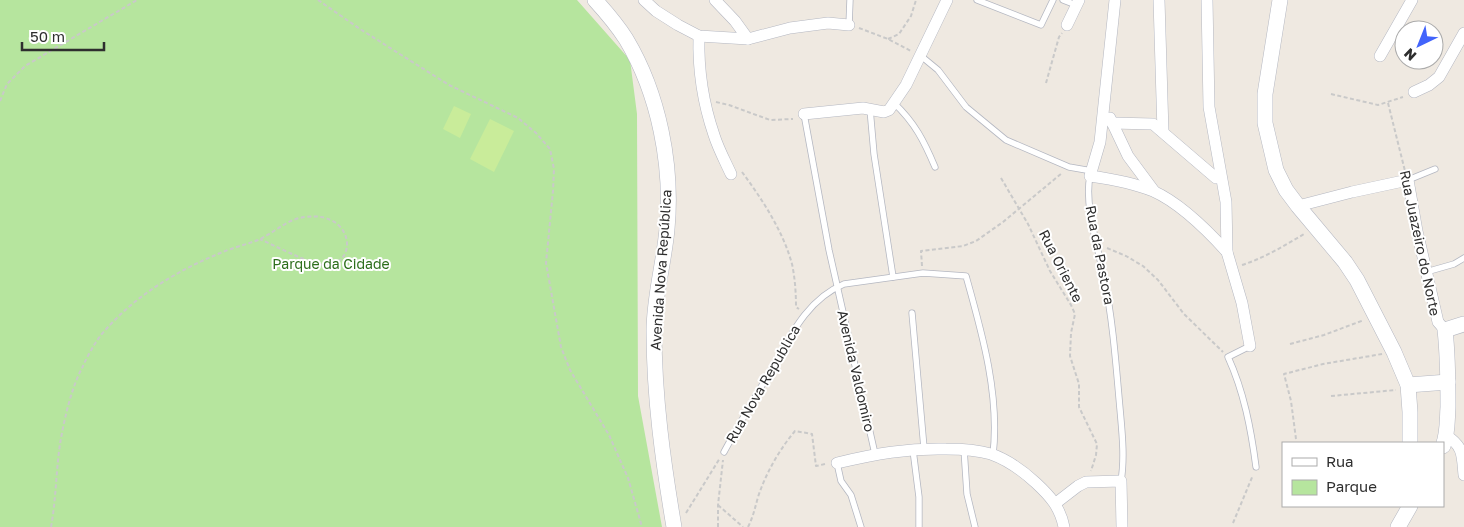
<svg xmlns="http://www.w3.org/2000/svg" width="1464" height="527" font-family="'Golos Text',sans-serif">
<style>
.green{fill:#b6e59e}
.pitch{fill:#c9ec9a}
.lines{fill:none;stroke-linecap:round;stroke-linejoin:round}
.service-casing{stroke:#b4b7c1;stroke-width:7}
.minor-casing{stroke:#b4b7c1;stroke-width:12}
.tertiary-casing{stroke:#b4b7c1;stroke-width:16}
.path{stroke:#c9c9c9;stroke-width:2;stroke-dasharray:4 2.5;stroke-linecap:butt}
.service{stroke:#fff;stroke-width:5.5}
.minor{stroke:#fff;stroke-width:11}
.tertiary{stroke:#fff;stroke-width:15}
.labels{text-anchor:middle;stroke-width:4;stroke-linejoin:round;paint-order:stroke}
.street-label{font-size:14px;fill:#2e2e2e;stroke:#fff}
.park-label{font-size:14px;fill:#2c6e1b;stroke:#fff}
</style>
<rect width="100%" height="100%" fill="#efe9e1"/>
<polygon class="green" points="0,0 577,0 630,60 637,114 638,396 662,527 0,527"/>
<g class="pitch">
<polygon points="454,106 471,114 460,138 443,129"/>
<polygon points="490,119 514,131 494,172 470,159"/>
</g>
<g class="lines">
<g class="service-casing">
<g id="service">
<polyline points="977,0 1041,25 1053,0"/>
<polyline points="1063,0 1076,5"/>
<polyline points="849,25 850,0"/>
<polyline points="921,56 938,70 966,107 1006,140 1069,167 1092,171"/>
<path d="M894,103c21,20 30,38 41,64"/>
<polyline points="870,109 874,154 893,277"/>
<polyline points="804,114 829,250 875,454"/>
<path d="M1090,176c-6,28 8,72 14,101 9,44 12,88 16,132 2,23 5,49 1,72"/>
<polyline points="1408,180 1435,169"/>
<polyline points="1426,272 1454,264 1464,258"/>
<polyline points="912,313 924,448"/>
<path d="M1250,346l-22,11c16,35 23,72 28,110"/>
<polyline points="964,449 967,494 975,527"/>
<polyline points="913,450 919,497 919,527"/>
<path d="M724,452c14,-26 29,-51 44,-77 20,-34 37,-75 76,-91l79,-11 43,3c16,57 34,119 27,179"/>
<polyline points="837,463 841,481 851,495 861,527"/>
</g>
</g>
<g class="minor-casing">
<g id="minor">
<polyline points="644,0 656,11 678,25 699,36 748,39 790,28 828,23 849,25"/>
<polyline points="715,0 735,21 748,39"/>
<path d="M1115,0l-15,142 -10,34c21,3 44,7 63,15 27,12 55,40 74,61"/>
<polyline points="1159,0 1163,132"/>
<polyline points="1207,0 1209,107 1226,202 1227,252 1242,303 1250,346"/>
<polyline points="1067,25 1079,0"/>
<path d="M699,36c-1,34 4,67 15,99 4,13 11,26 17,39"/>
<polyline points="1380,56 1412,0"/>
<polyline points="1414,92 1429,85 1439,77 1464,33"/>
<polyline points="804,114 863,108 884,112 889,110 906,85 947,0"/>
<polyline points="1110,118 1128,156 1154,191"/>
<polyline points="1112,123 1153,124 1216,178"/>
<polyline points="1298,206 1352,192 1408,180 1417,231 1438,322 1445,330"/>
<path d="M1447,436c17,11 15,20 17,39"/>
<path d="M837,463c38,-9 70,-15 109,-14 16,0 31,1 45,5 17,6 32,17 45,29 14,13 24,24 28,44"/>
<polyline points="1056,503 1078,486 1086,482 1121,481 1122,527"/>
</g>
</g>
<g class="tertiary-casing">
<g id="tertiary">
<path d="M595,0c11,12 22,25 31,39 33,55 47,127 41,190 -3,34 -13,68 -13,102 0,66 9,131 20,196"/>
<polyline points="1280,0 1265,94 1265,123 1276,170 1286,190 1298,206 1345,262 1357,280 1394,352 1408,385 1410,412 1410,443"/>
<polyline points="1408,385 1448,382"/>
<path d="M1443,446c5,-13 4,-25 5,-39 0,-26 0,-51 -3,-77l19,-6"/>
<polyline points="1398,527 1410,506"/>
</g>
</g>
<g class="path">
<polyline points="318,0 360,29 449,85 518,118 536,133 550,149 554,169 553,191 546,263 561,347 570,370 609,435 628,478 642,527"/>
<polyline points="859,28 888,39 911,51"/>
<polyline points="888,39 899,34 911,16 916,0"/>
<polyline points="1046,83 1059,37 1062,33"/>
<polyline points="1331,94 1378,105 1403,97"/>
<polyline points="0,101 7,84 25,66 137,0"/>
<polyline points="716,102 729,105 770,120 793,119"/>
<polyline points="1388,103 1405,171"/>
<path d="M742,172c20,27 41,59 50,92 3,14 4,29 4,43l3,2"/>
<polyline points="1001,178 1028,224 1050,271 1071,305 1075,314 1071,333 1070,356 1079,384 1079,407 1097,444 1096,455 1091,471"/>
<polyline points="1107,248 1126,256 1143,266 1158,280 1184,314 1223,352"/>
<path d="M1242,265c22,-7 42,-19 62,-31"/>
<polyline points="922,266 921,251 963,246 976,241 1003,222 1062,173"/>
<polyline points="1290,344 1324,335 1364,320"/>
<polyline points="1331,396 1396,390"/>
<polyline points="1296,439 1291,401 1284,374 1323,364 1382,354"/>
<polyline points="718,505 743,527"/>
<polyline points="686,513 720,458"/>
<polyline points="1233,523 1253,475"/>
<path d="M51,527c5,-27 5,-56 9,-83 4,-24 11,-55 22,-76 5,-11 12,-24 19,-33 31,-37 73,-63 117,-81 13,-6 27,-9 40,-14 16,-7 29,-21 47,-23 56,-8 55,65 3,44 -16,-7 -32,-14 -48,-22"/>
<polyline points="718,527 718,505 723,460"/>
<path d="M748,527c5,-10 7,-19 10,-30 8,-24 21,-47 37,-66l17,3 4,32 9,-2"/>
</g>
<use href="#service" class="service"/>
<use href="#minor" class="minor"/>
<use href="#tertiary" class="tertiary"/>
</g>
<g class="labels">
<g class="street-label">
<text transform="translate(1420 243) rotate(78)" y="5">Rua Juazeiro do Norte</text>
<text transform="translate(1100 255) rotate(79)" y="5">Rua da Pastora</text>
<text transform="translate(1061 266) rotate(63)" y="5">Rua Oriente</text>
<text transform="translate(661 270) rotate(-86)" y="5">Avenida Nova República</text>
<text transform="translate(856 371) rotate(77)" y="5">Avenida Valdomiro</text>
<text transform="translate(763 384) rotate(-60)" y="5">Rua Nova Republica</text>
</g>
<g class="park-label">
<text x="331" y="269">Parque da Cidade</text>
</g>
</g>
<rect x="1282" y="442" width="162" height="65" fill="#ffffff" stroke="#ababab"/>
<rect x="1292" y="458" width="25" height="8" fill="#ffffff" stroke="#ababab"/>
<text x="1326" y="467" font-size="15" fill="#2e2e2e">Rua</text>
<rect x="1292" y="480" width="25" height="15" fill="#b6e59e" stroke="#ababab"/>
<text x="1326" y="492" font-size="15" fill="#2e2e2e">Parque</text>
<g transform="translate(1419 45) rotate(223)"><circle r="24" fill="#ffffff" stroke="#ababab"/>
<path d="M0-4L9 19L0 12L-9 19Z" fill="#4264fb"/>
<text y="-8" font-size="14" font-weight="bold" text-anchor="middle" fill="#2e2e2e">N</text>
</g>
<path d="M22 42v8h82v-8" fill="none" stroke="#2e2e2e" stroke-width="2.5"/>
<text x="30" y="42" font-size="15" fill="#2e2e2e" stroke="#ffffff" stroke-width="4" paint-order="stroke">50 m</text>
</svg>
